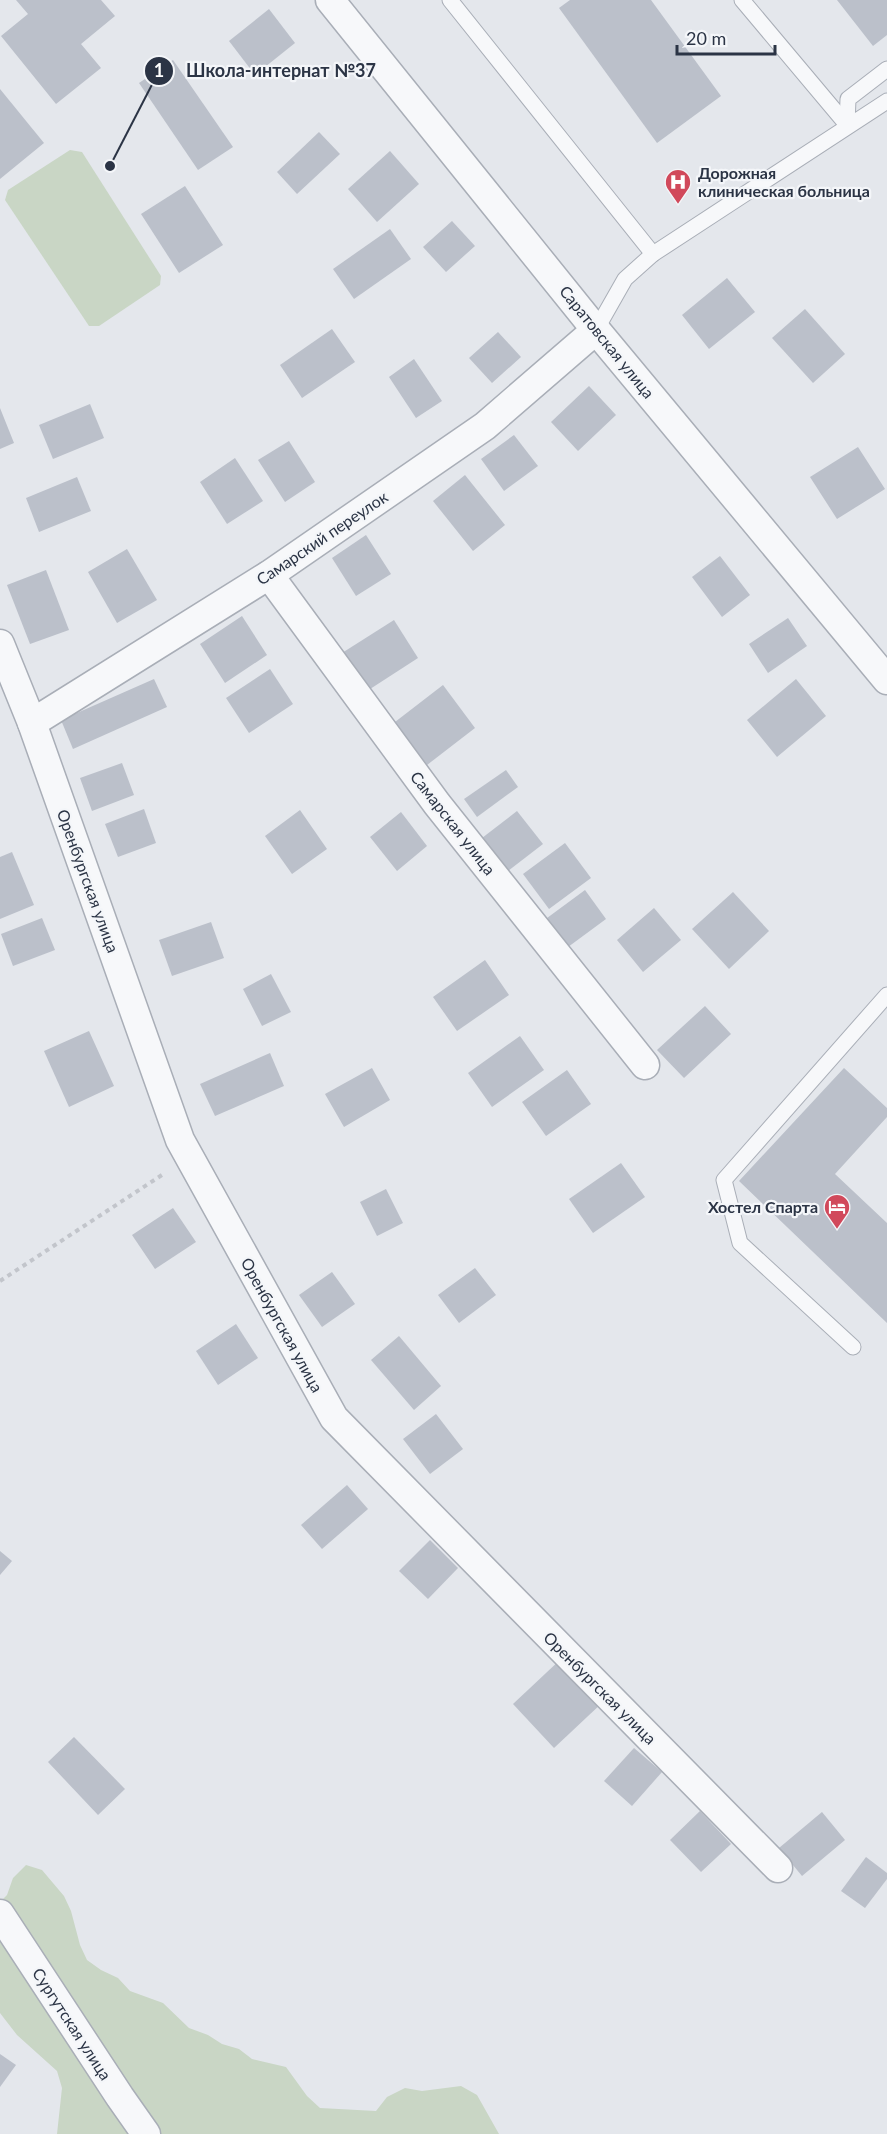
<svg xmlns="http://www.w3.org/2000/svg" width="887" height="2134" font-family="Lato,sans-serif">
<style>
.green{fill:#c9d6c5}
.building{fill:#bbc0ca}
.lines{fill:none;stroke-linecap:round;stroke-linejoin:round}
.lane-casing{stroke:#a9aeb7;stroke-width:17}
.street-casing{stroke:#a9aeb7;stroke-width:31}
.path{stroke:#c2c5cb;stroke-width:4;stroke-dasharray:4.5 4.5;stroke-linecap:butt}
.lane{stroke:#f7f8fa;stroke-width:15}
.street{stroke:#f7f8fa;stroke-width:28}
.labels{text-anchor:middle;stroke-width:4.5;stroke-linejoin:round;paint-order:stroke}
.poi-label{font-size:16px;font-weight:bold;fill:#2b3445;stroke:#f4f6f9;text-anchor:start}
.street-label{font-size:16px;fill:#2b3445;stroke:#f4f6f9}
.leader{fill:none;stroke:#2b3445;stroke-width:2}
.callout-dot{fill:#2b3445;stroke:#f4f6f9;stroke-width:2}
.mark-label{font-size:18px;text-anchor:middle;font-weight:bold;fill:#fff}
.callout-label{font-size:18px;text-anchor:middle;font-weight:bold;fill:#2b3445;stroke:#f4f6f9;stroke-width:4.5;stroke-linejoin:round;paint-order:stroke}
</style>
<rect width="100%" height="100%" fill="#e4e7ec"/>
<g class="green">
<polygon points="70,150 82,152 161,276 160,285 99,326 89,326 5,200 8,190"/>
<polygon points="26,1865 42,1870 64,1896 71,1911 80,1945 87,1960 101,1970 118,1978 130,1991 163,2003 189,2028 208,2035 222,2044 239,2049 252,2059 286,2067 307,2096 320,2108 376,2111 387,2097 405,2088 422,2091 461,2086 477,2095 499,2134 57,2134 62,2088 57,2071 17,2035 0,2013 0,1902 7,1895 13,1878"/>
</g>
<g class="building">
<polygon points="16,0 101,0 115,16 81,44 101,68 56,104 1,36 28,14"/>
<polygon points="570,0 651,0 721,96 657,143 559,8"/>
<polygon points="837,0 887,0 887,35 873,46"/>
<polygon points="269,9 295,43 255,75 229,41"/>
<polygon points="173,60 233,147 198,170 139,83"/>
<polygon points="0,89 44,143 0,179"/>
<polygon points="319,132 340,154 297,194 277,172"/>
<polygon points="390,151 419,184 377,222 348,189"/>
<polygon points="185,186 223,245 179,273 141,214"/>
<polygon points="452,221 475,246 446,272 423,247"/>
<polygon points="390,229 411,259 354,299 333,269"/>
<polygon points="727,278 755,312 709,349 682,315"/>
<polygon points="805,309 845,354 813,383 772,338"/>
<polygon points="332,329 355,362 302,398 280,365"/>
<polygon points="498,332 521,357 492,383 469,358"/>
<polygon points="414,359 442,401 416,418 389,377"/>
<polygon points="589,386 616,415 578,451 551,422"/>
<polygon points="90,404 104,438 53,459 39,425"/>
<polygon points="0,408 14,443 0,449"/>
<polygon points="514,435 538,466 504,491 481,459"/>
<polygon points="289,441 315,482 285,502 258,460"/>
<polygon points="858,447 885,489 837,519 810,477"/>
<polygon points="235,458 263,501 227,524 200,482"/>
<polygon points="465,475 505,525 473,551 433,501"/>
<polygon points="77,477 91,511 39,532 26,498"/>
<polygon points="366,535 391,574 356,596 332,558"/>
<polygon points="127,549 157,600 117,623 88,572"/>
<polygon points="720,556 750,595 722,617 692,577"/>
<polygon points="46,570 69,630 30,644 7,585"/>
<polygon points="242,616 267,655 225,683 200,644"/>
<polygon points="788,618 807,646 768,673 749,644"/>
<polygon points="394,620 418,658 367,691 342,653"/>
<polygon points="270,669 293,704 249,733 226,698"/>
<polygon points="154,679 167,707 73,749 61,720"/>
<polygon points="796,679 826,716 777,757 747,720"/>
<polygon points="443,685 475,728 427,765 395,722"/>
<polygon points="122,763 134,795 92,811 80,778"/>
<polygon points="506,770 518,787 477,817 464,799"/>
<polygon points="144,809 156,843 118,857 105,824"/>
<polygon points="300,810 327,849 292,874 265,836"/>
<polygon points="517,811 543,844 508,871 482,838"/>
<polygon points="401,812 427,846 397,871 370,837"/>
<polygon points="565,843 591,878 549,909 523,874"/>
<polygon points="12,852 34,905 0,919 0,857"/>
<polygon points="585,890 606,919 564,950 543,921"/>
<polygon points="733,892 769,931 729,969 692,929"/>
<polygon points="654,908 681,940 643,972 617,940"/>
<polygon points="42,918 55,950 13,966 1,934"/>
<polygon points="211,922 224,958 172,976 159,940"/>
<polygon points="485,960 509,995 457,1031 433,997"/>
<polygon points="271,974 291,1012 262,1026 243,989"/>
<polygon points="705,1006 731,1034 684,1078 657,1050"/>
<polygon points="89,1031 114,1086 69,1107 44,1051"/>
<polygon points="520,1036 544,1070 492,1107 468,1073"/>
<polygon points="270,1053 284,1086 215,1116 200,1084"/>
<polygon points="372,1068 390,1100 344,1127 325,1094"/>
<polygon points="844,1068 887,1108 887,1117 835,1174 887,1223 887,1323 739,1181"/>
<polygon points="567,1070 591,1104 546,1136 522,1102"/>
<polygon points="621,1163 645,1197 593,1233 569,1199"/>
<polygon points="386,1189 403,1223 377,1236 360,1202"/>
<polygon points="173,1208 196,1242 155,1269 132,1235"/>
<polygon points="475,1268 496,1295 459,1323 438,1295"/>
<polygon points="332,1272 355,1304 322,1327 299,1295"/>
<polygon points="236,1324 258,1358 218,1385 196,1351"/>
<polygon points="399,1336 441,1386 414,1410 371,1360"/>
<polygon points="436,1414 463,1449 430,1474 403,1439"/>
<polygon points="347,1485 368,1509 322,1549 301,1525"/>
<polygon points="430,1540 458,1568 428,1599 399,1571"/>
<polygon points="0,1551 12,1561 0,1575"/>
<polygon points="562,1658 603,1702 554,1748 513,1704"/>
<polygon points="74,1737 125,1789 98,1815 48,1762"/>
<polygon points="634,1748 662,1772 632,1806 604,1781"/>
<polygon points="700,1811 731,1844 701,1872 670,1840"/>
<polygon points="822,1812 845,1840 802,1876 779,1848"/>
<polygon points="866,1857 887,1873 887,1879 865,1908 841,1891"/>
<polygon points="0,2054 16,2065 0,2087"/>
</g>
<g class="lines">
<g class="lane-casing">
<g id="lane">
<polyline points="450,0 653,254"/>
<polyline points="742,0 847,125"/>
<polyline points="847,125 848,99 887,69"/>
<polyline points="596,330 625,279 653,254 887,101"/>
<polyline points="853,1347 740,1243 724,1180 887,995"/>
</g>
</g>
<g class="street-casing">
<g id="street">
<polyline points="330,0 596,330 887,680"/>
<polyline points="269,575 437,804 645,1065"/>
<polyline points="0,644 32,723 180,1140 334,1418 778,1868"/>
<polyline points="32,723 269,575 485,426 596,330"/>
<polyline points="0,1914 120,2097 146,2134"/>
</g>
</g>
<polyline class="path" points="0,1281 165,1173"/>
<use href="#lane" class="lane"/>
<use href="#street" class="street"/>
</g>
<defs>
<g id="hospital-pin" transform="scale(1.35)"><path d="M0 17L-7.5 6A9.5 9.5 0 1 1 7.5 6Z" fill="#d1495b" stroke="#f4f6f9"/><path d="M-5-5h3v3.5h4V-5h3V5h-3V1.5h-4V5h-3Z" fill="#fff"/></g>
<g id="hotel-pin" transform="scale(1.35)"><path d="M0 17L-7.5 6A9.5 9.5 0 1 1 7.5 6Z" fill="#d1495b" stroke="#f4f6f9"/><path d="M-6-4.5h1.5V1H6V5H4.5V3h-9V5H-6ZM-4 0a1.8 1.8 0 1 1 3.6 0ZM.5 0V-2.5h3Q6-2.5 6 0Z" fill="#fff"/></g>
</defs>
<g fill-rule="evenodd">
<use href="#hospital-pin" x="678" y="182"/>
<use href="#hotel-pin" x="837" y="1207"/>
</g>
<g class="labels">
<g class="poi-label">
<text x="698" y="179">Дорожная<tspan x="698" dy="18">клиническая больница</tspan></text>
<text x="818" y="1213" text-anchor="end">Хостел Спарта</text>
</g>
<g class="street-label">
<text transform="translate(607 342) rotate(51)" y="6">Саратовская улица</text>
<text transform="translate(322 538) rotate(-34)" y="6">Самарский переулок</text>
<text transform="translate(453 823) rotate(52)" y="6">Самарская улица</text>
<text transform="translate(88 881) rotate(70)" y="6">Оренбургская улица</text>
<text transform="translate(282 1325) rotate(61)" y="6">Оренбургская улица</text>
<text transform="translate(600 1688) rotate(45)" y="6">Оренбургская улица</text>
<text transform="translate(72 2024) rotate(57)" y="6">Сургутская улица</text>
</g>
</g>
<path class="leader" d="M110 166L159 71"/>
<g class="callout-dot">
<circle cx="110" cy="166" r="6"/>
<circle cx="159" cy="71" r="15"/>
</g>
<g class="mark-label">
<text x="159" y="77">1</text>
</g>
<g class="callout-label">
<text x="281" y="77">Школа-интернат №37</text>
</g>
<path d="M677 45v9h98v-9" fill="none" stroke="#2b3445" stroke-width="3"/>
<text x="686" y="45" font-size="18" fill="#2b3445" stroke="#f4f6f9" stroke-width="4.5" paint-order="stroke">20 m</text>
</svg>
